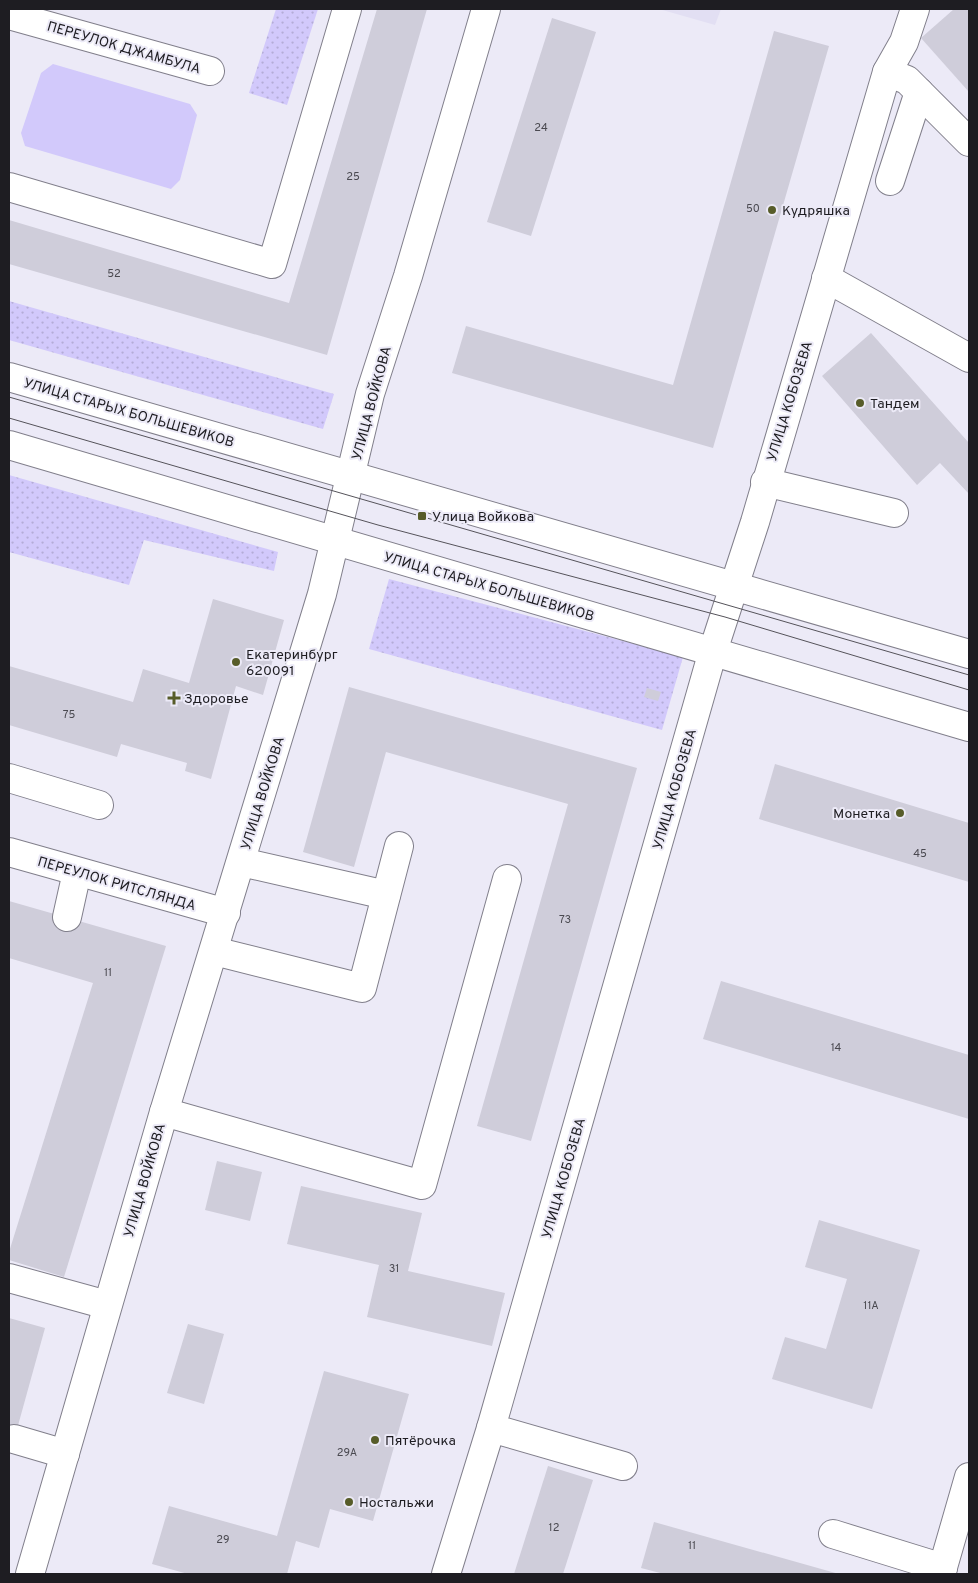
<svg xmlns="http://www.w3.org/2000/svg" width="978" height="1583" font-family="Overpass,sans-serif">
<style>
.built{fill:#e2dff3}
.park{fill:url(#park-dots)}
.pitch{fill:#d2c9fb}
.building{fill:#cfcdda}
.lines{fill:none;stroke-linecap:round;stroke-linejoin:round}
.minor-casing{stroke:#817f8b;stroke-width:30}
.major-casing{stroke:#817f8b;stroke-width:30}
.minor{stroke:#fff;stroke-width:28}
.major{stroke:#fff;stroke-width:28}
.tram{stroke:#55535a;stroke-width:1}
.poi-dot{fill:#575c29;stroke:#eceaf7;stroke-width:2}
.labels{text-anchor:middle;stroke-width:4;stroke-linejoin:round;paint-order:stroke}
.number-label{font-size:11px;fill:#4a4950}
.street-label{font-size:14px;fill:#1e1d22;stroke:#eceaf7}
.poi-label{font-size:14px;fill:#1e1d22;stroke:#eceaf7;text-anchor:start}
</style>
<defs>
<pattern id="park-dots" width="8" height="8" patternUnits="userSpaceOnUse" patternTransform="scale(1.25)"><rect width="8" height="8" fill="#d2c9fb"/><path d="M2 2h.1M6 6h.1" fill="none" stroke="#b4acd7" stroke-width="1.8" stroke-linecap="round"/></pattern>
</defs>
<rect width="100%" height="100%" fill="#eceaf7"/>
<polygon class="built" points="659,9 721,9 715,25"/>
<g class="park">
<polygon points="276,9 318,9 287,105 249,93"/>
<polygon points="9,301 334,394 323,429 9,340"/>
<polygon points="9,475 278,552 274,571 144,540 129,585 9,552"/>
<polygon points="389,579 683,657 662,730 369,649"/>
</g>
<polygon class="pitch" points="53,64 190,104 197,115 180,180 171,189 25,146 21,133 41,73"/>
<g class="building">
<polygon points="377,9 427,9 327,355 9,264 9,220 289,303"/>
<polygon points="954,9 969,9 969,92 921,38"/>
<polygon points="552,18 596,32 531,236 487,222"/>
<polygon points="774,31 829,46 713,448 452,373 466,326 673,385"/>
<polygon points="871,333 969,443 969,494 940,463 917,485 822,376"/>
<polygon points="213,599 284,620 263,695 236,686 211,779 185,771 187,763 121,744 117,757 9,725 9,666 133,702 143,669 189,683"/>
<polygon points="349,687 637,768 531,1141 477,1126 568,804 386,752 354,867 303,852"/>
<polygon points="647,688 661,692 658,701 644,697"/>
<polygon points="775,764 969,823 969,882 759,819"/>
<polygon points="9,901 166,946 64,1277 9,1260 9,1252 93,983 9,958"/>
<polygon points="721,981 969,1055 969,1119 703,1039"/>
<polygon points="217,1161 262,1172 250,1221 205,1210"/>
<polygon points="301,1186 422,1213 408,1271 505,1293 492,1346 367,1317 379,1265 287,1244"/>
<polygon points="819,1220 920,1250 872,1409 772,1379 785,1337 826,1349 847,1279 805,1267"/>
<polygon points="9,1318 45,1328 9,1458"/>
<polygon points="188,1324 224,1334 204,1404 167,1393"/>
<polygon points="324,1371 409,1394 373,1521 330,1509 319,1548 296,1541 287,1574 188,1574 152,1564 169,1506 277,1536"/>
<polygon points="548,1466 593,1480 563,1574 514,1574"/>
<polygon points="654,1522 839,1574 664,1574 641,1568"/>
</g>
<g class="lines">
<g class="minor-casing">
<g id="minor">
<polyline points="9,15 210,71"/>
<polyline points="887,72 907,80 969,142"/>
<polyline points="890,181 919,92"/>
<polyline points="9,187 272,264 347,9"/>
<polyline points="826,278 969,358"/>
<polyline points="765,482 894,513"/>
<polyline points="9,778 99,805"/>
<polyline points="9,852 226,913"/>
<polyline points="241,862 386,895"/>
<polyline points="67,917 77,872"/>
<polyline points="214,951 362,988 399,846"/>
<polyline points="164,1112 422,1185 507,879"/>
<polyline points="9,1278 107,1305"/>
<polyline points="491,1428 623,1466"/>
<polyline points="14,1439 65,1454"/>
<polyline points="833,1534 943,1568"/>
<polyline points="30,1574 164,1112 322,594 370,394 408,276 486,9"/>
<polyline points="446,1574 491,1428 713,651 755,522 887,72 904,42 915,9"/>
<polyline points="941,1574 969,1477"/>
</g>
</g>
<g class="major-casing">
<g id="major">
<polyline points="9,377 969,654"/>
<polyline points="9,445 969,727"/>
</g>
</g>
<use href="#minor" class="minor"/>
<use href="#major" class="major"/>
<g class="tram">
<polyline points="9,397 969,675"/>
<polyline points="9,418 378,525 725,617 969,690"/>
</g>
</g>
<g class="poi-dot">
<circle cx="772" cy="210" r="5"/>
<circle cx="860" cy="403" r="5"/>
<rect x="417" y="511" width="10" height="10" rx="2.5"/>
<circle cx="236" cy="662" r="5"/>
<path d="M171.5 690.5h5v5h5v5h-5v5h-5v-5h-5v-5h5z"/>
<circle cx="900" cy="813" r="5"/>
<circle cx="375" cy="1440" r="5"/>
<circle cx="349" cy="1502" r="5"/>
</g>
<g class="labels">
<g class="number-label">
<text x="541" y="131">24</text>
<text x="353" y="180">25</text>
<text x="753" y="212">50</text>
<text x="114" y="277">52</text>
<text x="69" y="718">75</text>
<text x="920" y="857">45</text>
<text x="565" y="923">73</text>
<text x="108" y="976">11</text>
<text x="836" y="1051">14</text>
<text x="394" y="1272">31</text>
<text x="871" y="1309">11А</text>
<text x="347" y="1456">29А</text>
<text x="554" y="1531">12</text>
<text x="223" y="1543">29</text>
<text x="692" y="1549">11</text>
</g>
<g class="street-label">
<text transform="translate(124 47) rotate(16)" y="5">ПЕРЕУЛОК ДЖАМБУЛА</text>
<text transform="translate(789 401) rotate(-73)" y="5">УЛИЦА КОБОЗЕВА</text>
<text transform="translate(371 403) rotate(-75)" y="5">УЛИЦА ВОЙКОВА</text>
<text transform="translate(129 412) rotate(16)" y="5">УЛИЦА СТАРЫХ БОЛЬШЕВИКОВ</text>
<text transform="translate(489 586) rotate(16)" y="5">УЛИЦА СТАРЫХ БОЛЬШЕВИКОВ</text>
<text transform="translate(674 789) rotate(-74)" y="5">УЛИЦА КОБОЗЕВА</text>
<text transform="translate(262 793) rotate(-73)" y="5">УЛИЦА ВОЙКОВА</text>
<text transform="translate(117 883) rotate(16)" y="5">ПЕРЕУЛОК РИТСЛЯНДА</text>
<text transform="translate(563 1178) rotate(-74)" y="5">УЛИЦА КОБОЗЕВА</text>
<text transform="translate(144 1180) rotate(-74)" y="5">УЛИЦА ВОЙКОВА</text>
</g>
<g class="poi-label">
<text x="782" y="215">Кудряшка</text>
<text x="870" y="408">Тандем</text>
<text x="432" y="521">Улица Войкова</text>
<text x="246" y="659">Екатеринбург<tspan x="246" dy="16">620091</tspan></text>
<text x="184" y="703">Здоровье</text>
<text x="890" y="818" text-anchor="end">Монетка</text>
<text x="385" y="1445">Пятёрочка</text>
<text x="359" y="1507">Ностальжи</text>
</g>
</g>
<rect width="978" height="1583" fill="none" stroke="#1e1d22" stroke-width="20"/>
</svg>
